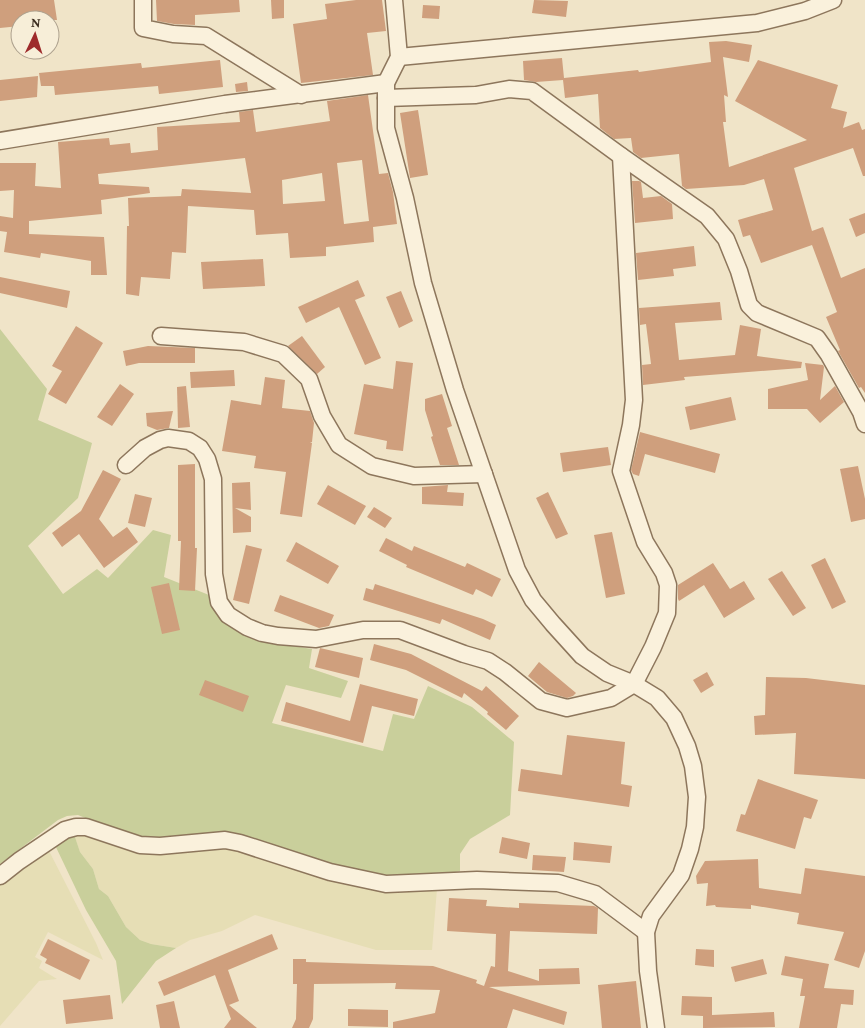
<svg xmlns="http://www.w3.org/2000/svg" width="865" height="1028" font-family="'Crimson Pro',serif">
<style>
.farmland{fill:#e6deb5}
.green{fill:#c9cf9b}
.building{fill:#cf9f7d;fill-rule:evenodd}
.lines{fill:none;stroke-linecap:round;stroke-linejoin:round}
.minor-casing{stroke:#8d765c;stroke-width:19}
.minor{stroke:#faf1dc;stroke-width:16}
</style>
<rect width="100%" height="100%" fill="#f0e4c8"/>
<g class="farmland">
<polygon points="74,834 213,844 437,889 432,950 376,950 255,915 222,931 190,940 176,948 151,944 140,940 126,927 108,896 99,889 93,869 80,852"/>
<polygon points="46,845 96,943 103,960 48,932 35,957 42,961 39,968 57,979 39,981 0,1026 0,878"/>
</g>
<g class="green">
<polygon points="0,329 47,389 38,420 92,443 78,498 28,546 63,594 97,569 108,578 153,530 171,535 164,577 209,595 228,624 262,641 312,649 309,668 348,681 341,698 286,685 272,723 383,751 393,714 414,719 428,686 472,707 514,742 510,815 470,839 460,854 460,871 428,878 383,878 337,866 170,839 134,838 78,815 67,816 58,820 0,864"/>
<polygon points="74,834 80,852 93,869 99,889 108,896 126,927 140,940 151,944 176,948 156,961 122,1004 116,961 86,910 54,843"/>
</g>
<g class="building">
<polygon points="0,0 54,0 57,20 20,20 20,26 0,28"/>
<polygon points="156,0 239,0 240,12 195,15 195,25 174,24 157,21"/>
<polygon points="271,0 284,0 284,18 272,19"/>
<polygon points="356,0 382,0 386,31 367,33 373,75 301,83 293,24 327,19 325,4"/>
<polygon points="534,0 568,1 566,17 532,13"/>
<polygon points="423,5 440,6 439,19 422,18"/>
<polygon points="726,41 752,45 749,62 723,57 728,97 724,95 726,122 723,122 729,167 807,140 735,101 758,60 838,85 831,108 847,112 843,128 859,122 862,130 865,129 865,176 863,176 853,148 794,168 812,231 823,227 841,278 865,268 865,393 861,387 859,388 838,351 840,350 826,317 837,312 812,245 761,263 750,235 743,237 738,220 773,210 764,179 744,185 686,189 682,186 679,154 641,158 633,152 631,138 614,139 600,128 598,94 565,98 563,80 536,82 524,80 523,61 562,58 564,78 638,70 639,72 711,62 709,42"/>
<polygon points="220,60 223,87 159,94 158,86 55,95 54,86 41,86 39,73 141,63 142,68"/>
<polygon points="38,76 37,97 0,101 0,80"/>
<polygon points="247,82 248,91 236,92 235,84"/>
<path d="M368,95l11,79 9,-1 5,19 4,32 -24,3 1,15 -48,5v9l-36,2 -2,-25 -32,2 -2,-25 -66,-4 -2,47 -14,-1 -2,27 -29,-2 -2,19 -13,-2 1,-68h2l-1,-28 53,-2 1,-7 69,4 -6,-35 -147,16 1,10 50,3 1,6 -49,7 1,14 -73,7v13l75,3 3,38h-16v-14l-50,-8 -1,5 -36,-6 3,-20 -7,-1v-15l13,2 1,-28 -14,1v-28h36l-1,23 26,2 -3,-46 51,-4 1,7 20,-2 1,10 27,-3 -1,-23 83,-5 -1,-10 14,-2 3,22 74,-11 -3,-20zM362,160l7,61 -25,3 -7,-61zM322,173l3,28 -42,3 -1,-24z"/>
<polygon points="418,110 428,175 410,178 400,113"/>
<polygon points="632,181 639,181 641,182 643,198 661,196 672,204 673,219 635,223"/>
<polygon points="865,213 865,233 856,237 849,219"/>
<polygon points="694,246 696,266 673,269 674,276 638,280 636,253"/>
<polygon points="263,259 265,286 203,289 201,262"/>
<polygon points="0,277 70,291 67,308 0,293"/>
<polygon points="358,280 365,296 355,300 381,358 365,365 339,307 306,323 298,307"/>
<polygon points="401,291 413,321 399,328 386,297"/>
<polygon points="720,302 722,320 675,323 679,360 735,355 740,325 761,329 757,356 802,362 801,368 684,377 685,380 643,385 642,365 651,364 646,324 640,325 639,308"/>
<polygon points="76,326 103,343 66,404 48,394 62,371 52,366"/>
<polygon points="302,336 325,367 317,374 288,346"/>
<polygon points="148,346 195,348 195,363 139,363 126,366 123,351"/>
<polygon points="396,361 413,363 403,451 386,449 387,441 354,434 364,384 393,389"/>
<polygon points="805,363 823,365 824,367 820,400 835,386 844,402 820,423 807,409 768,409 768,389 808,380"/>
<polygon points="234,370 235,386 191,388 190,372"/>
<polygon points="265,377 285,380 282,408 310,411 314,423 312,442 310,442 312,443 302,517 280,514 286,472 254,468 256,456 222,451 231,400 261,405"/>
<polygon points="120,384 134,394 112,426 97,417"/>
<polygon points="186,386 190,427 178,428 177,387"/>
<polygon points="442,394 452,426 447,428 459,465 440,465 431,437 433,436 425,410 425,399"/>
<polygon points="731,397 736,420 690,430 685,407"/>
<polygon points="173,411 169,428 157,430 147,426 146,413"/>
<polygon points="640,432 720,454 715,473 645,454 639,476 633,474 631,470"/>
<polygon points="608,447 611,465 563,472 560,453"/>
<polygon points="195,464 195,548 197,548 195,591 179,590 181,541 178,541 178,465"/>
<polygon points="858,466 865,499 865,519 851,522 840,469"/>
<polygon points="103,470 121,479 99,519 113,537 127,527 138,542 104,568 79,534 62,547 52,533 81,511"/>
<polygon points="250,482 251,510 235,508 251,517 251,532 233,533 232,483"/>
<polygon points="328,485 366,506 355,525 317,504"/>
<polygon points="448,485 447,492 464,493 463,506 422,504 422,487"/>
<polygon points="548,492 568,534 556,539 536,498"/>
<polygon points="135,494 152,498 145,527 128,523"/>
<polygon points="374,507 392,518 385,528 367,517"/>
<polygon points="612,532 625,594 606,598 594,535"/>
<polygon points="386,538 412,551 414,546 465,567 467,563 501,579 492,597 476,589 473,595 406,567 407,565 379,551"/>
<polygon points="296,542 339,566 328,584 286,561"/>
<polygon points="246,545 262,549 249,604 233,600"/>
<polygon points="825,558 846,602 832,609 811,565"/>
<polygon points="713,563 730,589 744,581 755,599 724,618 704,585 679,601 678,599 678,585"/>
<polygon points="782,571 806,608 793,616 768,579"/>
<polygon points="169,583 180,630 162,634 151,587"/>
<polygon points="375,584 483,619 496,625 490,640 442,619 440,624 363,600 366,588 373,590"/>
<polygon points="280,595 334,615 329,626 319,628 274,611"/>
<polygon points="374,644 411,654 482,691 486,686 519,716 506,730 487,714 488,712 464,693 462,698 406,670 370,660"/>
<polygon points="320,648 363,658 359,678 315,667"/>
<polygon points="539,662 576,693 573,696 567,698 547,692 528,676"/>
<polygon points="707,672 714,685 701,693 693,680"/>
<polygon points="766,677 806,678 865,685 865,779 794,774 796,733 755,735 754,716 765,715"/>
<polygon points="205,680 249,696 243,712 199,695"/>
<polygon points="360,684 418,699 414,716 372,706 363,743 281,721 286,702 350,721"/>
<polygon points="567,735 625,742 621,784 632,786 629,807 518,791 521,769 562,775"/>
<polygon points="758,779 818,800 811,819 804,817 795,849 736,831 741,814 745,815"/>
<polygon points="502,837 530,843 527,859 499,853"/>
<polygon points="574,842 612,846 610,863 573,860"/>
<polygon points="533,855 566,857 564,872 532,870"/>
<polygon points="758,859 759,888 801,894 805,868 865,876 865,951 859,968 834,960 844,932 797,924 799,913 751,905 751,909 716,907 715,905 706,906 708,883 697,884 696,876 705,861"/>
<polygon points="449,898 487,900 486,906 519,908 519,903 594,906 598,908 597,934 510,931 508,971 539,981 539,969 579,968 580,984 489,987 567,1012 564,1025 513,1009 507,1028 393,1028 393,1022 435,1013 440,990 395,989 396,983 314,984 313,1019 309,1028 292,1028 296,1019 297,984 293,984 293,959 306,959 306,962 433,966 477,980 476,983 484,986 491,966 495,967 496,934 447,931"/>
<polygon points="272,934 278,949 228,970 239,1001 229,1005 257,1028 224,1028 231,1019 215,975 164,996 158,982"/>
<polygon points="48,939 90,960 80,980 45,963 47,959 40,955"/>
<polygon points="696,949 714,950 714,967 695,965"/>
<polygon points="785,956 829,964 824,988 854,990 853,1005 841,1004 837,1028 799,1028 805,996 800,996 803,979 781,975"/>
<polygon points="763,959 767,974 735,982 731,967"/>
<polygon points="636,981 641,1028 602,1028 598,985"/>
<polygon points="110,995 113,1019 66,1024 63,1000"/>
<polygon points="682,996 712,997 712,1015 774,1012 775,1027 703,1028 703,1016 681,1015"/>
<polygon points="174,1001 180,1028 160,1028 156,1005"/>
<polygon points="348,1009 388,1010 388,1027 348,1026"/>
</g>
<g class="lines">
<g class="minor-casing">
<g id="minor">
<polyline points="143,0 143,28 173,34 206,36 301,95"/>
<polyline points="394,0 399,57 386,83 386,128 405,198 423,283 455,390 517,570 533,600 553,624 582,656 607,673 634,684 657,698 674,718 687,746 693,766 697,797 695,827 690,849 681,875 651,916 646,932 648,971 656,1028"/>
<polyline points="399,57 757,23 805,11 833,0"/>
<polyline points="386,98 476,95 509,89 532,91 621,156 707,216 726,239 739,271 749,305 757,313 817,338 829,355 861,412 865,424"/>
<polyline points="0,141 225,104 386,83"/>
<polyline points="161,336 244,342 283,354 309,379 322,416 339,445 372,466 414,476 484,474"/>
<polyline points="126,465 145,448 160,440 168,438 189,441 200,448 207,459 213,479 214,574 219,602 228,615 247,627 262,633 278,636 316,639 363,630 400,630 464,654 488,661 505,672 541,701 567,708 611,698 634,684 653,647 667,613 668,585 664,573 645,542 621,471 631,425 634,400 621,156"/>
<polyline points="0,876 19,861 65,830 76,827 86,827 140,845 160,846 225,840 240,843 330,872 386,884 477,880 558,883 595,894 646,932"/>
</g>
</g>
<use href="#minor" class="minor"/>
</g>
<g transform="translate(35 35) rotate(4)"><circle r="24" fill="#f7eed8" stroke="#ada18e"/>
<path d="M0-4L9 19L0 12L-9 19Z" fill="#9e2a2b"/>
<text y="-8" font-size="14" font-weight="bold" text-anchor="middle" fill="#3d2e20">N</text>
</g>
</svg>
